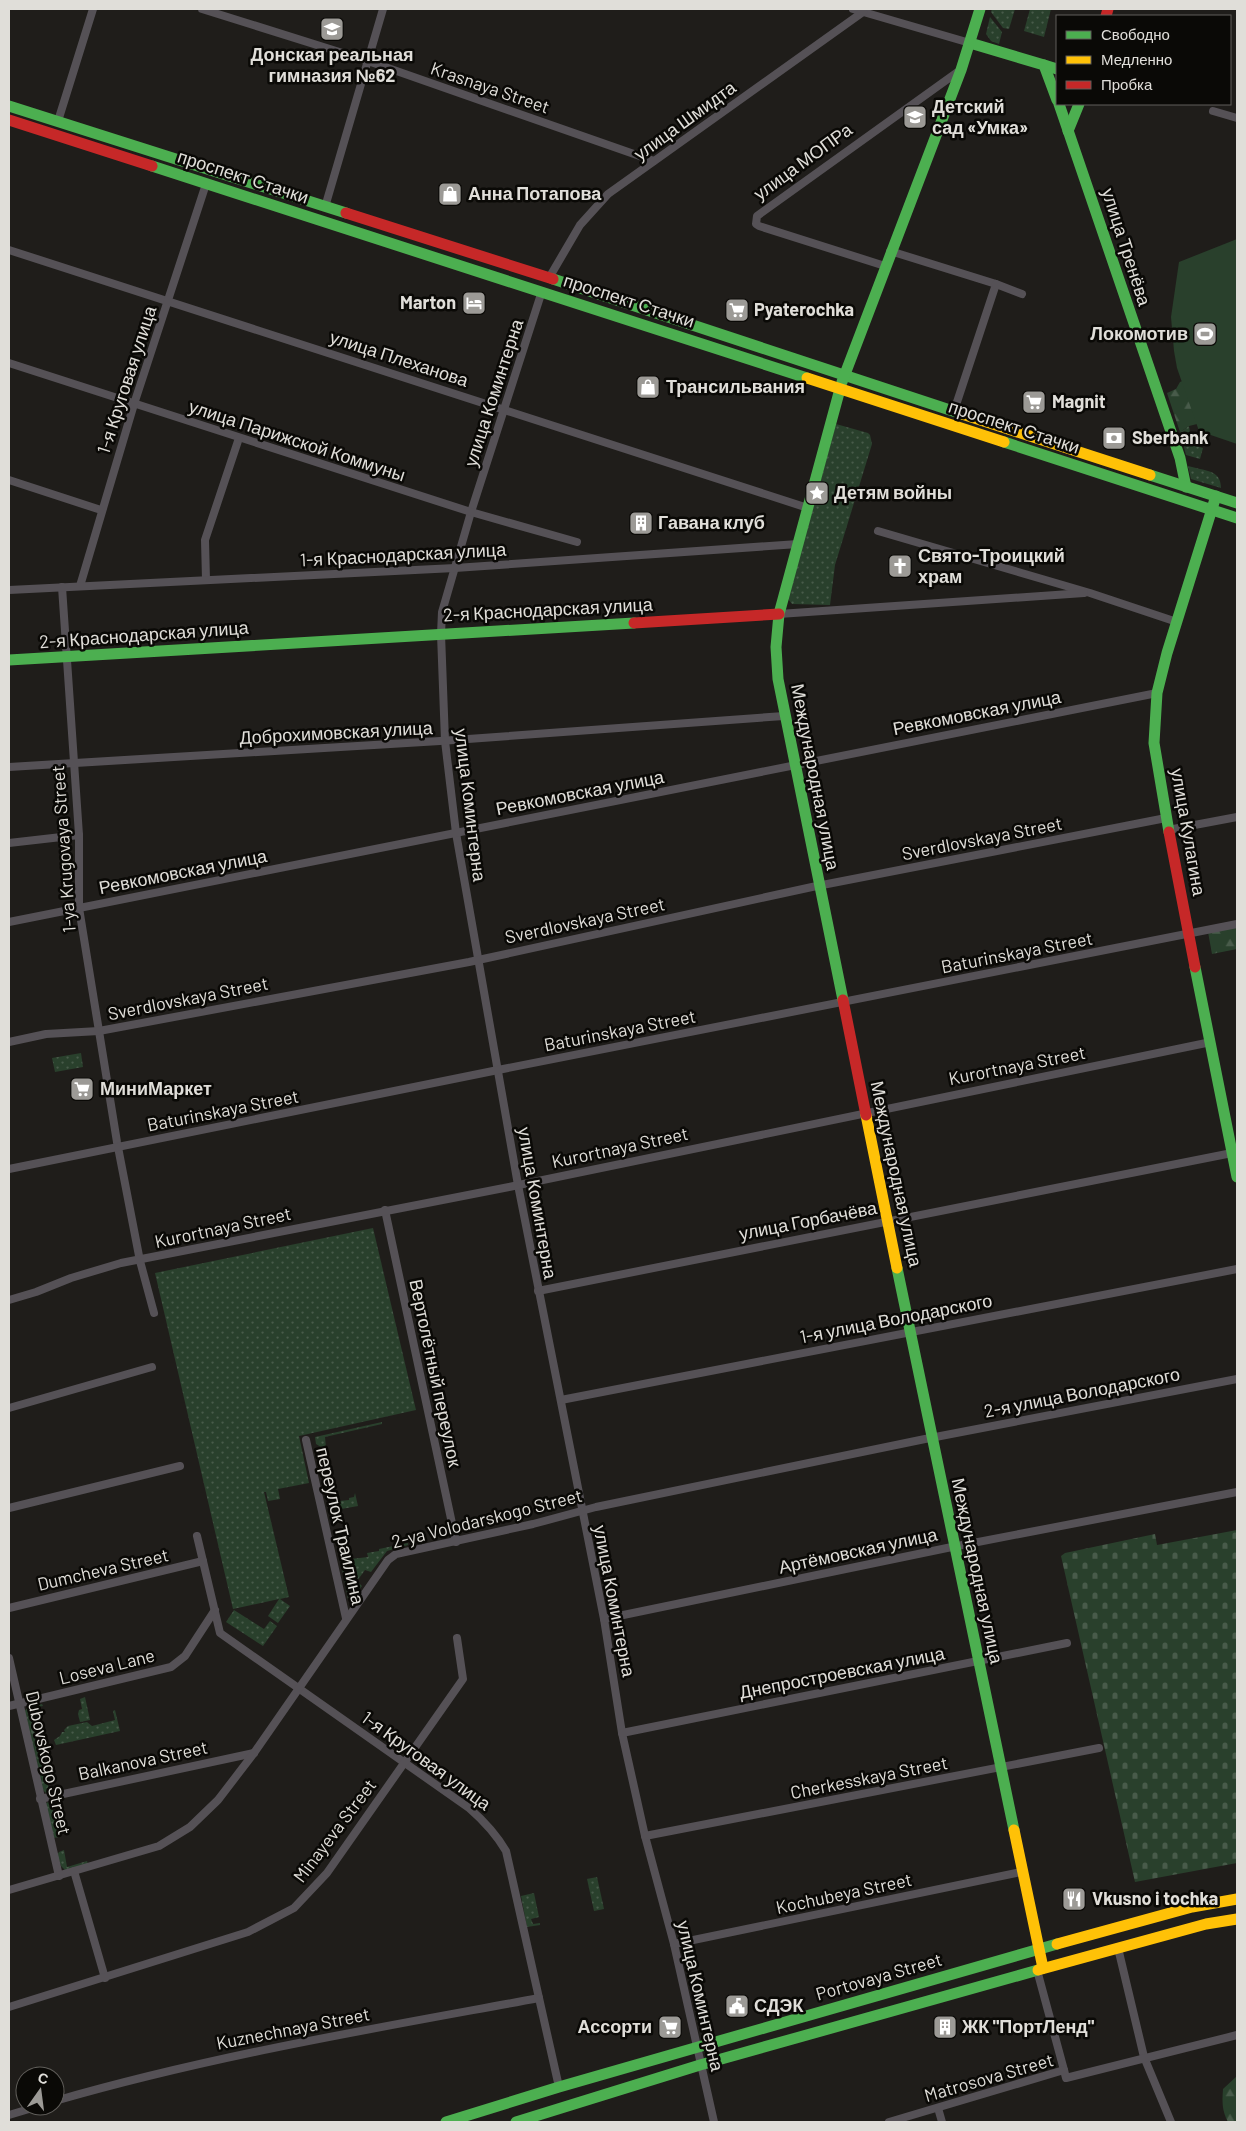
<svg xmlns="http://www.w3.org/2000/svg" width="1246" height="2131" font-family="Barlow,sans-serif">
<style>
.grass{fill:url(#grass-dots)}
.forest{fill:url(#forest-firs)}
.cemetery{fill:url(#cemetery-stones)}
.garden{fill:#29402c}
.lines{fill:none;stroke-linecap:round;stroke-linejoin:round}
.street{stroke:#555156;stroke-width:8}
.fast{stroke:#4caf50;stroke-width:11}
.slow{stroke:#ffc107;stroke-width:11}
.jam{stroke:#c62828;stroke-width:11}
.labels{text-anchor:middle;stroke-width:5;stroke-linejoin:round;paint-order:stroke}
.poi-label{font-size:18px;font-weight:bold;fill:#e0ded9;stroke:#0a0906;text-anchor:start}
.street-label{font-size:18px;fill:#e0ded9;stroke:#0a0906}
</style>
<defs>
<pattern id="grass-dots" width="8" height="8" patternUnits="userSpaceOnUse" patternTransform="scale(1.25)"><rect width="8" height="8" fill="#29402c"/><path d="M2 2h.1M6 6h.1" fill="none" stroke="#485b4a" stroke-width="1.8" stroke-linecap="round"/></pattern>
<pattern id="forest-firs" width="22" height="20" patternUnits="userSpaceOnUse" patternTransform="scale(1.25)"><rect width="22" height="20" fill="#29402c"/><path d="M5 1l3.5 6h-7zM16 11l3.5 6h-7z" fill="#485b4a"/></pattern>
<pattern id="cemetery-stones" width="16" height="16" patternUnits="userSpaceOnUse" patternTransform="scale(1.25)"><rect width="16" height="16" fill="#29402c"/><path d="M2 7V4a2 2 0 0 1 4 0v3zM10 15v-3a2 2 0 0 1 4 0v3z" fill="#485b4a"/></pattern>
</defs>
<rect width="100%" height="100%" fill="#1f1d1a"/>
<g class="grass">
<polygon points="992,9 1015,9 1009,29 1003,28 991,12"/>
<polygon points="1030,9 1051,9 1044,37 1024,31"/>
<polygon points="990,17 1002,32 999,44 991,41 986,34"/>
<polygon points="836,424 868,433 870,435 872,444 835,565 830,605 792,604 788,599"/>
<polygon points="1189,426 1192,445 1203,448 1200,459 1186,455 1180,432"/>
<path d="M1188,466c16,5 33,3 33,22l-30,-9z"/>
<polygon points="81,1053 83,1067 55,1072 52,1058"/>
<polygon points="373,1228 416,1410 299,1436 309,1483 278,1489 280,1499 268,1501 266,1492 264,1492 289,1597 280,1599 290,1606 278,1623 268,1616 279,1599 233,1609 155,1273"/>
<polygon points="382,1422 382,1424 325,1437 327,1459 329,1459 331,1466 327,1467 329,1477 326,1477 330,1502 349,1500 349,1498 354,1497 355,1493 358,1506 330,1511 323,1475 326,1470 321,1447 316,1444 315,1437"/>
<polygon points="408,1543 408,1545 387,1551 371,1572 365,1570 357,1581 362,1586 353,1597 348,1599 341,1564 351,1562 351,1559 368,1557 367,1553 379,1551 379,1549"/>
<polygon points="234,1610 264,1629 270,1621 277,1626 263,1646 226,1622"/>
<polygon points="85,1697 90,1720 80,1722 78,1714 79,1710 82,1709 80,1699"/>
<polygon points="42,1704 43,1706 33,1708 31,1712 27,1713 42,1781 47,1782 50,1792 46,1793 41,1788 24,1712 27,1708"/>
<polygon points="115,1710 120,1731 56,1745 54,1740 60,1736 62,1732 65,1732 64,1730 68,1726 87,1722 92,1726 115,1720 113,1711"/>
<polygon points="51,1801 59,1837 53,1838 45,1808 46,1803"/>
<polygon points="64,1850 67,1867 87,1861 88,1864 65,1870 61,1866 57,1855 59,1852"/>
<polygon points="597,1877 604,1909 594,1911 587,1879"/>
<polygon points="534,1893 539,1917 531,1919 533,1924 540,1923 540,1925 527,1927 521,1896"/>
</g>
<g class="forest">
<polygon points="1197,375 1201,423 1189,426 1180,432 1167,393 1176,389 1180,382"/>
<polygon points="1237,926 1237,949 1212,954 1208,932"/>
<polygon points="31,1712 47,1782 42,1781 27,1713"/>
<path d="M1237,2076v46h-9c-6,-11 -6,-20 -5,-33z"/>
</g>
<polygon class="cemetery" points="1237,1530 1237,1863 1135,1882 1061,1556 1065,1553 1155,1534 1157,1545"/>
<polygon class="garden" points="1237,239 1237,444 1199,431 1177,368 1174,351 1171,317 1179,262"/>
<g class="lines">
<g class="street">
<polyline points="202,9 368,61 654,161"/>
<polyline points="853,9 970,43"/>
<polyline points="1213,111 1237,118"/>
<polyline points="58,121 93,9"/>
<polyline points="325,207 383,9"/>
<polyline points="9,250 808,508"/>
<polyline points="890,251 996,284 954,411"/>
<polyline points="885,266 759,226 756,224 757,216 959,71"/>
<polyline points="549,278 580,225 608,194 863,12"/>
<polyline points="996,284 1022,294"/>
<polyline points="542,291 471,512 442,612 441,634 445,741 456,833 518,1185 604,1619 622,1733 645,1836 674,1944 714,2122"/>
<polyline points="9,363 471,512 577,542"/>
<polyline points="9,480 101,510"/>
<polyline points="878,531 1090,593 1177,622"/>
<polyline points="206,580 205,540 239,438"/>
<polyline points="80,586 134,404 206,184"/>
<polyline points="62,587 79,835 79,908 117,1142 140,1261 154,1313"/>
<polyline points="9,590 455,568 798,544"/>
<polyline points="779,614 1084,593"/>
<polyline points="9,767 440,741 784,716"/>
<polyline points="1168,830 1237,817"/>
<polyline points="9,843 79,835"/>
<polyline points="9,922 1157,693"/>
<polyline points="9,1042 46,1034 99,1031 469,962 812,887 1166,818"/>
<polyline points="9,1169 498,1070 1237,924"/>
<polyline points="385,1210 456,1542"/>
<polyline points="538,1291 1232,1153"/>
<polyline points="9,1300 36,1292 71,1278 121,1263 509,1187 1211,1042"/>
<polyline points="561,1400 1237,1269"/>
<polyline points="9,1408 152,1367"/>
<polyline points="306,1440 346,1618"/>
<polyline points="9,1508 180,1466"/>
<path d="M197,1536l23,97 249,175c15,13 27,26 37,43l53,236"/>
<polyline points="9,1608 203,1561"/>
<polyline points="604,1619 947,1548 1237,1492"/>
<polyline points="9,1658 59,1876"/>
<polyline points="9,1706 171,1667 185,1656 215,1610"/>
<polyline points="622,1733 1067,1643"/>
<polyline points="40,1799 254,1753"/>
<polyline points="645,1836 1099,1748"/>
<polyline points="74,1871 105,1978"/>
<polyline points="9,1890 159,1846 190,1827 218,1800 254,1753 388,1560 396,1554 533,1524 596,1507 925,1439 1237,1379"/>
<polyline points="674,1944 1021,1872"/>
<polyline points="1118,1948 1144,2057 1171,2122"/>
<polyline points="1037,1970 1064,2070"/>
<polyline points="9,2007 248,1932 294,1908 327,1873 463,1679 457,1638"/>
<path d="M55,2101c159,-46 322,-73 484,-103"/>
<polyline points="938,2108 942,2122"/>
<polyline points="9,2115 39,2106"/>
<polyline points="889,2122 1064,2070 1066,2078 1237,2035"/>
</g>
<g class="fast">
<polyline points="970,43 1044,65 1057,100"/>
<polyline points="1044,65 1057,69"/>
<polyline points="1059,104 1180,458 1186,487"/>
<polyline points="9,106 346,213"/>
<polyline points="1068,131 1079,104"/>
<polyline points="152,166 807,378"/>
<polyline points="553,279 962,414"/>
<polyline points="842,382 961,70 980,9"/>
<polyline points="840,389 779,614 776,647 778,679 843,1000"/>
<polyline points="1004,442 1237,518"/>
<polyline points="1150,475 1237,503"/>
<polyline points="9,660 634,623"/>
<polyline points="1169,832 1154,743 1157,693 1167,653 1216,496"/>
<polyline points="1195,967 1237,1177"/>
<polyline points="897,1268 1014,1830"/>
<polyline points="446,2122 559,2087 1057,1944"/>
<polyline points="516,2122 700,2065 1038,1970"/>
</g>
<g class="slow">
<polyline points="807,378 1004,442"/>
<polyline points="962,414 1150,475"/>
<polyline points="866,1115 897,1268"/>
<polyline points="1014,1830 1043,1968"/>
<polyline points="1057,1944 1192,1907 1237,1899"/>
<polyline points="1038,1970 1206,1924 1237,1919"/>
</g>
<g class="jam">
<polyline points="1106,16 1108,9"/>
<polyline points="9,120 152,166"/>
<polyline points="346,213 553,279"/>
<polyline points="634,623 779,614"/>
<polyline points="1169,832 1195,967"/>
<polyline points="843,1000 866,1115"/>
</g>
</g>
<defs>
<g id="school-square" transform="scale(1.25)"><rect x="-9" y="-9" width="18" height="18" rx="4" fill="#9c9a96" stroke="#0a0906"/><path d="M0-5L7-2L0 1L-7-2ZM-4 1L0 2.5L4 1V4Q0 6-4 4Z" fill="#fff"/></g>
<g id="shop-square" transform="scale(1.25)"><rect x="-9" y="-9" width="18" height="18" rx="4" fill="#9c9a96" stroke="#0a0906"/><path d="M-5-2.5h2.3a2.7 3.5 0 0 1 5.4 0H5L5.5 6h-11ZM-1.5-2.5h3a1.5 2.3 0 0 0-3 0Z" fill="#fff"/></g>
<g id="hotel-square" transform="scale(1.25)"><rect x="-9" y="-9" width="18" height="18" rx="4" fill="#9c9a96" stroke="#0a0906"/><path d="M-6-4.5h1.5V1H6V5H4.5V3h-9V5H-6ZM-4 0a1.8 1.8 0 1 1 3.6 0ZM.5 0V-2.5h3Q6-2.5 6 0Z" fill="#fff"/></g>
<g id="supermarket-square" transform="scale(1.25)"><rect x="-9" y="-9" width="18" height="18" rx="4" fill="#9c9a96" stroke="#0a0906"/><path d="M-6-5.5h2.5l.6 2H6L4.5 2H-2.5L-4.4-4H-6ZM-1.5 3.2a1.3 1.3 0 1 0 .1 0ZM3 3.2a1.3 1.3 0 1 0 .1 0Z" fill="#fff"/></g>
<g id="stadium-square" transform="scale(1.25)"><rect x="-9" y="-9" width="18" height="18" rx="4" fill="#9c9a96" stroke="#0a0906"/><path d="M0-5a6.5 5 0 1 0 0 10a6.5 5 0 1 0 0-10ZM-3.5-1.8h7v3.6h-7Z" fill="#fff"/></g>
<g id="bank-square" transform="scale(1.25)"><rect x="-9" y="-9" width="18" height="18" rx="4" fill="#9c9a96" stroke="#0a0906"/><path d="M-6-4H6V4H-6ZM0-2.3a2.3 2.3 0 1 0 0 4.6a2.3 2.3 0 1 0 0-4.6Z" fill="#fff"/></g>
<g id="sight-square" transform="scale(1.25)"><rect x="-9" y="-9" width="18" height="18" rx="4" fill="#9c9a96" stroke="#0a0906"/><path d="M0-6L1.8-2.2L6-1.7L2.9 1.2L3.7 5.4L0 3.3L-3.7 5.4L-2.9 1.2L-6-1.7L-1.8-2.2Z" fill="#fff"/></g>
<g id="building-square" transform="scale(1.25)"><rect x="-9" y="-9" width="18" height="18" rx="4" fill="#9c9a96" stroke="#0a0906"/><path d="M-4-6H4V6H1V3H-1V6H-4ZM-2.5-4.3h1.7v1.8h-1.7ZM.8-4.3h1.7v1.8H.8ZM-2.5-1h1.7V.8h-1.7ZM.8-1h1.7V.8H.8Z" fill="#fff"/></g>
<g id="church-square" transform="scale(1.25)"><rect x="-9" y="-9" width="18" height="18" rx="4" fill="#9c9a96" stroke="#0a0906"/><path d="M-1.2-6h2.4v3.5h3.3v2.4h-3.3V6h-2.4V-.1h-3.3v-2.4h3.3Z" fill="#fff"/></g>
<g id="restaurant-square" transform="scale(1.25)"><rect x="-9" y="-9" width="18" height="18" rx="4" fill="#9c9a96" stroke="#0a0906"/><path d="M-5-6h1v4h1v-4h1v4h1v-4h1v5L-1.5 .5V6h-2V.5L-5-1ZM5-6V6H3V1.5H1.5Q1.5-4 5-6Z" fill="#fff"/></g>
<g id="civic-square" transform="scale(1.25)"><rect x="-9" y="-9" width="18" height="18" rx="4" fill="#9c9a96" stroke="#0a0906"/><path d="M-.6-6.5H3V-4.5H.6V-3L4-1V1h2V6H-6V1h2V-1L-.6-3ZM-1.2 2.5V6h2.4V2.5Z" fill="#fff"/></g>
</defs>
<g fill-rule="evenodd">
<use href="#school-square" x="332" y="29"/>
<use href="#school-square" x="915" y="117"/>
<use href="#shop-square" x="450" y="194"/>
<use href="#hotel-square" x="474" y="303"/>
<use href="#supermarket-square" x="737" y="310"/>
<use href="#stadium-square" x="1205" y="334"/>
<use href="#shop-square" x="648" y="387"/>
<use href="#supermarket-square" x="1034" y="402"/>
<use href="#bank-square" x="1114" y="438"/>
<use href="#sight-square" x="817" y="493"/>
<use href="#building-square" x="641" y="523"/>
<use href="#church-square" x="900" y="566"/>
<use href="#supermarket-square" x="82" y="1089"/>
<use href="#restaurant-square" x="1074" y="1899"/>
<use href="#civic-square" x="737" y="2006"/>
<use href="#supermarket-square" x="670" y="2027"/>
<use href="#building-square" x="945" y="2027"/>
</g>
<g class="labels">
<g class="poi-label">
<text x="332" y="61" text-anchor="middle">Донская реальная<tspan x="332" dy="21">гимназия №62</tspan></text>
<text x="932" y="113">Детский<tspan x="932" dy="21">сад «Умка»</tspan></text>
<text x="468" y="200">Анна Потапова</text>
<text x="456" y="309" text-anchor="end">Marton</text>
<text x="754" y="316">Pyaterochka</text>
<text x="1188" y="340" text-anchor="end">Локомотив</text>
<text x="666" y="393">Трансильвания</text>
<text x="1052" y="408">Magnit</text>
<text x="1132" y="444">Sberbank</text>
<text x="834" y="499">Детям войны</text>
<text x="658" y="529">Гавана клуб</text>
<text x="918" y="562">Свято-Троицкий<tspan x="918" dy="21">храм</tspan></text>
<text x="100" y="1095">МиниМаркет</text>
<text x="1092" y="1905">Vkusno i tochka</text>
<text x="754" y="2012">СДЭК</text>
<text x="652" y="2033" text-anchor="end">Ассорти</text>
<text x="962" y="2033">ЖК "ПортЛенд"</text>
</g>
<g class="street-label">
<text transform="translate(490 88) rotate(19)" y="6">Krasnaya Street</text>
<text transform="translate(685 121) rotate(-36)" y="6">улица Шмидта</text>
<text transform="translate(803 162) rotate(-36)" y="6">улица МОПРа</text>
<text transform="translate(243 177) rotate(18)" y="6">проспект Стачки</text>
<text transform="translate(1126 247) rotate(72)" y="6">улица Тренёва</text>
<text transform="translate(629 301) rotate(18)" y="6">проспект Стачки</text>
<text transform="translate(399 359) rotate(18)" y="6">улица Плеханова</text>
<text transform="translate(127 380) rotate(-72)" y="6">1-я Круговая улица</text>
<text transform="translate(494 393) rotate(-72)" y="6">улица Коминтерна</text>
<text transform="translate(1014 427) rotate(18)" y="6">проспект Стачки</text>
<text transform="translate(297 441) rotate(18)" y="6">улица Парижской Коммуны</text>
<text transform="translate(403 555) rotate(-3)" y="6">1-я Краснодарская улица</text>
<text transform="translate(548 610) rotate(-3)" y="6">2-я Краснодарская улица</text>
<text transform="translate(144 635) rotate(-4)" y="6">2-я Краснодарская улица</text>
<text transform="translate(977 713) rotate(-11)" y="6">Ревкомовская улица</text>
<text transform="translate(336 733) rotate(-3)" y="6">Доброхимовская улица</text>
<text transform="translate(815 777) rotate(79)" y="6">Международная улица</text>
<text transform="translate(580 793) rotate(-11)" y="6">Ревкомовская улица</text>
<text transform="translate(470 805) rotate(83)" y="6">улица Коминтерна</text>
<text transform="translate(1188 832) rotate(80)" y="6">улица Кулагина</text>
<text transform="translate(982 839) rotate(-11)" y="6">Sverdlovskaya Street</text>
<text transform="translate(64 849) rotate(-94)" y="6">1-ya Krugovaya Street</text>
<text transform="translate(183 872) rotate(-11)" y="6">Ревкомовская улица</text>
<text transform="translate(585 921) rotate(-12)" y="6">Sverdlovskaya Street</text>
<text transform="translate(1017 953) rotate(-11)" y="6">Baturinskaya Street</text>
<text transform="translate(188 999) rotate(-11)" y="6">Sverdlovskaya Street</text>
<text transform="translate(620 1031) rotate(-11)" y="6">Baturinskaya Street</text>
<text transform="translate(1017 1066) rotate(-11)" y="6">Kurortnaya Street</text>
<text transform="translate(223 1111) rotate(-11)" y="6">Baturinskaya Street</text>
<text transform="translate(620 1148) rotate(-12)" y="6">Kurortnaya Street</text>
<text transform="translate(896 1174) rotate(78)" y="6">Международная улица</text>
<text transform="translate(537 1203) rotate(80)" y="6">улица Коминтерна</text>
<text transform="translate(808 1221) rotate(-11)" y="6">улица Горбачёва</text>
<text transform="translate(223 1228) rotate(-12)" y="6">Kurortnaya Street</text>
<text transform="translate(896 1319) rotate(-11)" y="6">1-я улица Володарского</text>
<text transform="translate(435 1373) rotate(78)" y="6">Вертолётный переулок</text>
<text transform="translate(1082 1393) rotate(-11)" y="6">2-я улица Володарского</text>
<text transform="translate(487 1519) rotate(-14)" y="6">2-ya Volodarskogo Street</text>
<text transform="translate(340 1526) rotate(77)" y="6">переулок Траилина</text>
<text transform="translate(858 1551) rotate(-12)" y="6">Артёмовская улица</text>
<text transform="translate(103 1570) rotate(-13)" y="6">Dumcheva Street</text>
<text transform="translate(977 1571) rotate(78)" y="6">Международная улица</text>
<text transform="translate(614 1601) rotate(79)" y="6">улица Коминтерна</text>
<text transform="translate(107 1667) rotate(-14)" y="6">Loseva Lane</text>
<text transform="translate(842 1673) rotate(-11)" y="6">Днепростроевская улица</text>
<text transform="translate(143 1761) rotate(-12)" y="6">Balkanova Street</text>
<text transform="translate(426 1761) rotate(36)" y="6">1-я Круговая улица</text>
<text transform="translate(48 1763) rotate(77)" y="6">Dubovskogo Street</text>
<text transform="translate(869 1778) rotate(-11)" y="6">Cherkesskaya Street</text>
<text transform="translate(335 1831) rotate(-53)" y="6">Minayeva Street</text>
<text transform="translate(844 1894) rotate(-12)" y="6">Kochubeya Street</text>
<text transform="translate(879 1977) rotate(-16)" y="6">Portovaya Street</text>
<text transform="translate(700 1996) rotate(77)" y="6">улица Коминтерна</text>
<text transform="translate(293 2029) rotate(-11)" y="6">Kuznechnaya Street</text>
<text transform="translate(989 2078) rotate(-16)" y="6">Matrosova Street</text>
</g>
</g>
<rect width="1246" height="2131" fill="none" stroke="#e0ded9" stroke-width="20"/>
<rect x="1056" y="15" width="175" height="90" fill="#0a0906" stroke="#605e5a"/>
<rect x="1066" y="31" width="25" height="8" fill="#4caf50" stroke="#605e5a"/>
<text x="1101" y="40" font-size="15" fill="#e0ded9">Свободно</text>
<rect x="1066" y="56" width="25" height="8" fill="#ffc107" stroke="#605e5a"/>
<text x="1101" y="65" font-size="15" fill="#e0ded9">Медленно</text>
<rect x="1066" y="81" width="25" height="8" fill="#c62828" stroke="#605e5a"/>
<text x="1101" y="90" font-size="15" fill="#e0ded9">Пробка</text>
<g transform="translate(40 2091) rotate(14)"><circle r="24" fill="#0a0906" stroke="#605e5a"/>
<path d="M0-4L9 19L0 12L-9 19Z" fill="#9c9a96"/>
<text y="-8" font-size="14" font-weight="bold" text-anchor="middle" fill="#e0ded9">С</text>
</g>
</svg>
